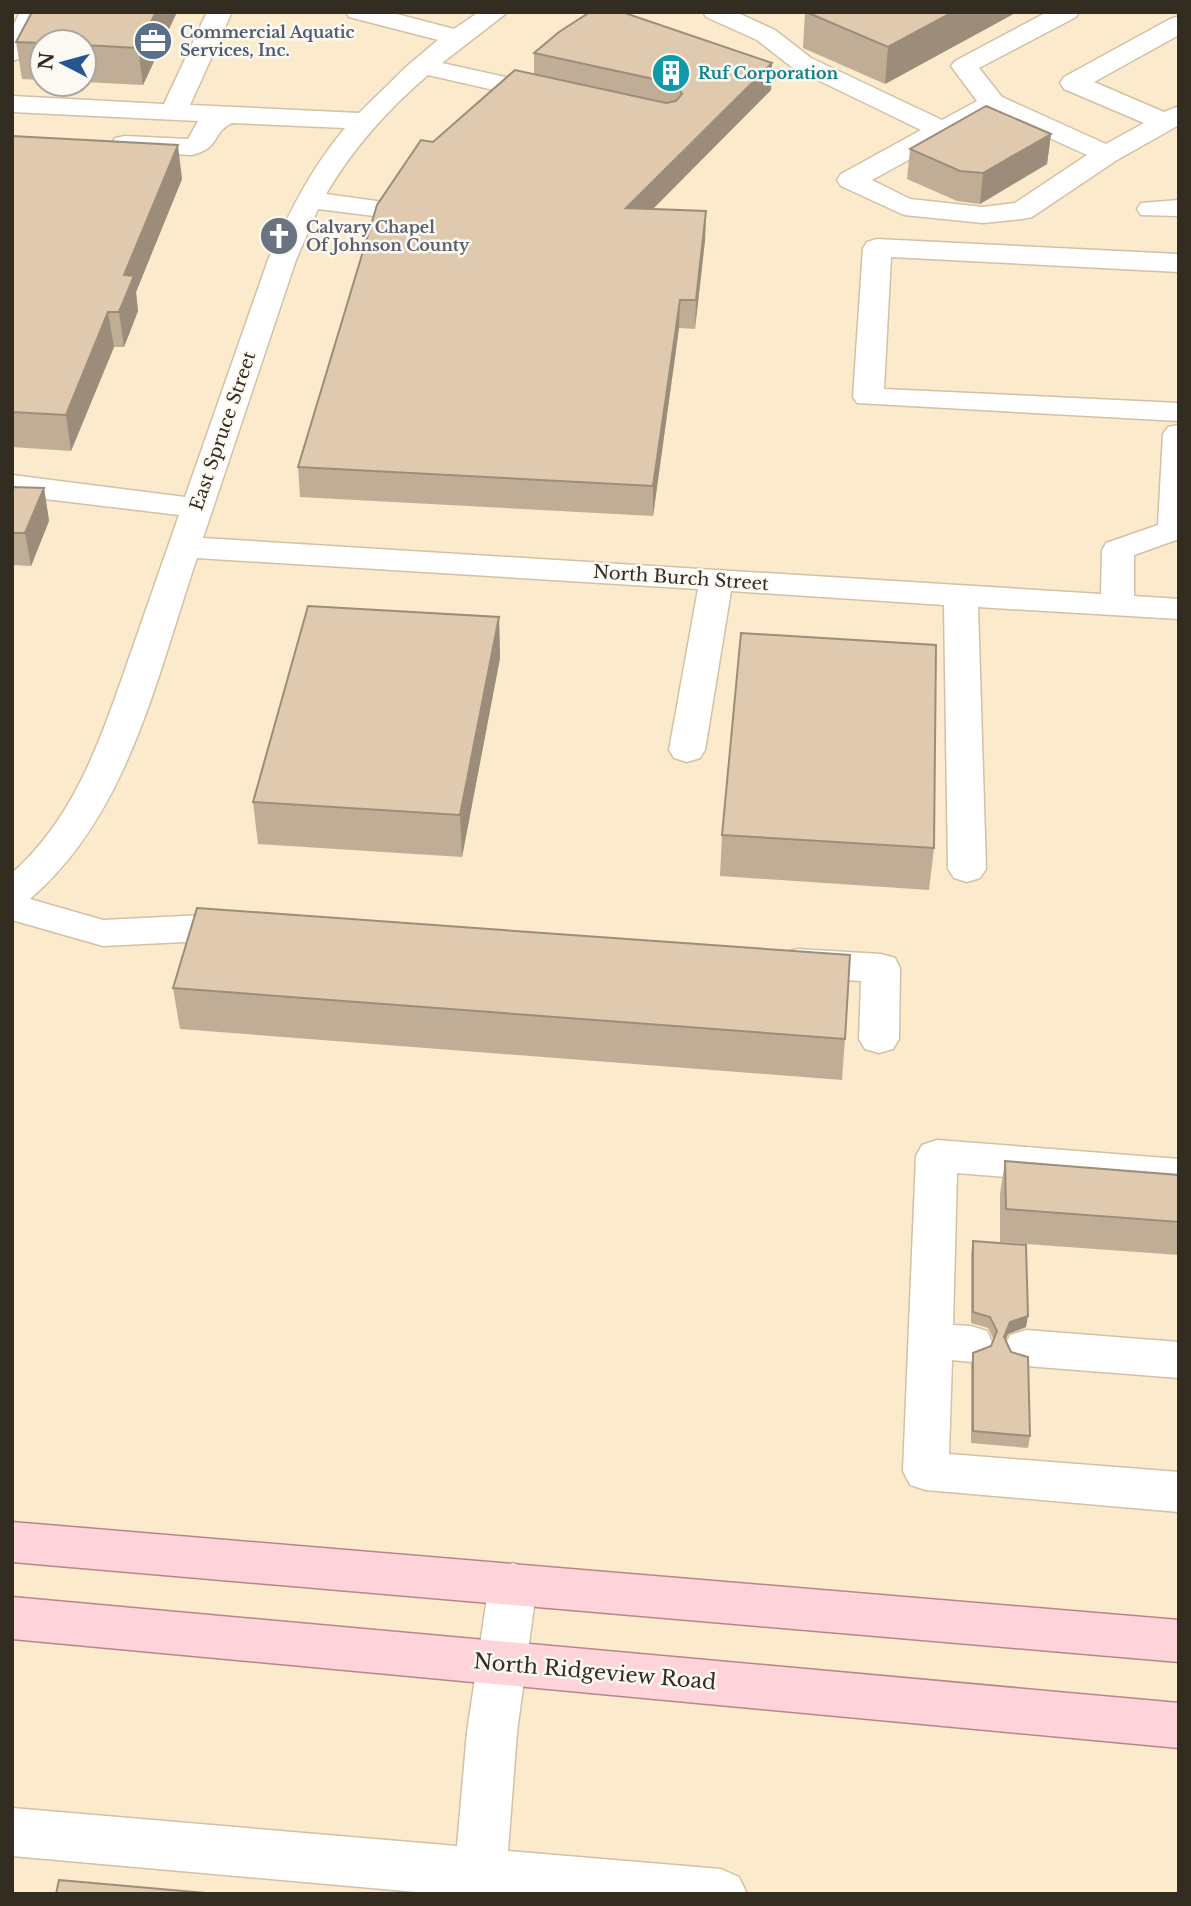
<svg xmlns="http://www.w3.org/2000/svg" width="1191" height="1906" font-family="'Libre Baskerville',serif">
<style>
.lines{fill:none;stroke-linecap:round;stroke-linejoin:round}
.minor-casing{stroke:#d2c1a4;stroke-width:3}
.major-casing{stroke:#b6868a;stroke-width:3}
.minor{fill:#fff;fill-rule:evenodd}
.major{fill:#fed3da;fill-rule:evenodd}
.wall{fill:#c0ad96}
.shaded-wall{fill:#9c8d7a}
.building{fill:#dfc9af;stroke:#9c8d7a;stroke-width:2}
.labels{text-anchor:middle;stroke-width:5;stroke-linejoin:round;paint-order:stroke}
.far-service-label{font-size:16px;font-weight:bold;fill:#4e5e75;stroke:#fcf9f3;text-anchor:start}
.far-culture-label{font-size:16px;font-weight:bold;fill:#0d838f;stroke:#fcf9f3;text-anchor:start}
.far-worship-label{font-size:16px;font-weight:bold;fill:#5b616d;stroke:#fcf9f3;text-anchor:start}
.street-label{font-size:18px;fill:#332c21;stroke:#fcf9f3}
.near-street-label{font-size:21px;fill:#332c21;stroke:#fcf9f3}
</style>
<rect width="100%" height="100%" fill="#fbeacc"/>
<g class="lines">
<g class="minor-casing">
<g id="minor">
<polygon points="20,12 45,12 25,53 21,58 12,61 12,28"/>
<path d="M207,12h25l-42,93 169,8 48,-47 31,-26 -89,-23 -3,-5h43l65,17 25,-17h29l-66,51 118,26 4,6 -4,6 -9,2 -123,-28c-40,34 -75,73 -102,119l58,8 4,6 -4,6 -10,2 -56,-7 -22,51 -93,278 898,56 1,-44 4,-7 52,-18 5,-91 5,-7 11,-2v114l-45,16v41l45,3v20l-201,-12 8,262 -6,9 -13,4 -13,-4 -6,-9 -4,-264 -213,-14 -26,159 -5,8 -13,4 -13,-4 -5,-8 29,-161 -501,-31c-40,117 -68,256 -167,341l73,21 141,-7 13,4 6,9 -6,9 -13,4 -141,7 -91,-26v-47c63,-55 89,-135 116,-212 17,-49 34,-97 51,-146l-167,-20v-20l173,22 83,-237c22,-49 42,-90 77,-132l-113,-5c-21,10 -11,25 -40,32l-67,-3 -10,-2 -3,-6 3,-6 10,-2 63,3 10,-18 -186,-9v-16l152,8z"/>
<path d="M703,12h33l39,18 36,28 131,62 35,-19 -26,-35 4,-5 92,-49h32l-3,5 -97,51 23,29 104,47 38,-21 -80,-34 -4,-6 4,-6 106,-58 9,-3v19l-85,47 70,30 15,-6v19l-62,35 -85,57 -10,2 -39,4 -79,-8 -63,-29 -4,-6 4,-6 80,-44 -128,-62 -36,-28 -51,-23zM994,113l93,42 -72,48 -32,4 -73,-8 -38,-19z"/>
<polygon points="1179,200 1179,216 1141,215 1137,209 1141,203"/>
<polygon points="877,239 1179,254 1179,272 891,257 884,389 1179,403 1179,421 857,403 853,397 863,248 867,242"/>
<polygon points="797,949 881,954 895,958 900,968 899,1039 893,1049 879,1053 865,1049 859,1039 861,981 797,977 783,973 778,963 783,953"/>
<polygon points="937,1140 1179,1159 1179,1191 957,1173 953,1325 971,1326 987,1331 993,1344 987,1357 971,1362 952,1360 949,1454 1179,1472 1179,1512 926,1490 910,1485 903,1471 916,1156 922,1145"/>
<polygon points="1026,1330 1179,1342 1179,1378 1026,1366 1010,1361 1004,1348 1010,1335"/>
<polygon points="513,1563 530,1569 537,1584 517,1732 508,1851 721,1869 739,1877 747,1894 439,1894 12,1856 12,1808 457,1846 467,1732 489,1584 496,1569"/>
</g>
</g>
<g class="major-casing">
<g id="major">
<polygon points="12,1522 1179,1620 1179,1662 12,1562"/>
<polygon points="12,1597 1179,1703 1179,1748 12,1639"/>
</g>
</g>
<use href="#minor" class="minor"/>
<use href="#major" class="major"/>
</g>
<g class="wall">
<polygon points="32,12 177,12 143,85 84,82 84,42 42,42 42,80 22,79 16,42"/>
<polygon points="805,12 1017,12 885,84 803,48"/>
<polygon points="534,53 772,63 771,90 653,209 706,211 705,240 695,329 679,328 653,516 300,497 298,467 433,142 534,74"/>
<polygon points="1051,134 1047,164 980,204 957,201 907,179 910,149"/>
<polygon points="12,136 182,179 136,292 138,311 124,347 114,347 71,451 12,447"/>
<polygon points="12,487 44,488 49,521 31,566 12,565"/>
<polygon points="499,617 500,658 462,857 258,844 253,802"/>
<polygon points="722,835 934,848 929,890 720,876"/>
<polygon points="173,988 845,1039 842,1080 180,1029"/>
<polygon points="1005,1161 1179,1175 1179,1255 1000,1242 1000,1194"/>
<polygon points="973,1241 1026,1327 1008,1334 1005,1340 1030,1436 1028,1448 971,1443 971,1365 973,1353 991,1346 994,1340 988,1328 971,1323 971,1253"/>
</g>
<g class="shaded-wall">
<polygon points="156,12 177,12 143,85 138,48"/>
<polygon points="953,12 1017,12 885,84 888,47"/>
<polygon points="772,63 771,90 626,236 626,208"/>
<polygon points="1051,134 1047,164 980,204 983,173"/>
<polygon points="178,145 182,179 136,292 138,311 124,347 119,312 124,275"/>
<polygon points="706,211 705,240 695,329 696,300"/>
<polygon points="680,300 679,328 653,516 653,486"/>
<polygon points="108,312 114,347 71,451 66,415"/>
<polygon points="44,488 49,521 31,566 25,533"/>
<polygon points="499,617 500,658 462,857 460,815"/>
<polygon points="1028,1316 1026,1327 1008,1334 1002,1349 1004,1337 1010,1322"/>
</g>
<g class="building">
<polygon points="32,12 156,12 138,48 84,45 84,42 42,42 42,43 16,42"/>
<polygon points="590,12 622,12 772,63 626,208 706,211 696,300 680,300 653,486 298,467 377,205 421,140 433,142 515,70 666,103 676,101 682,94 676,84 534,53 559,32"/>
<polygon points="806,12 953,12 888,47"/>
<polygon points="986,106 1051,134 983,173 960,171 910,149"/>
<polygon points="12,136 178,145 124,275 134,276 119,312 108,312 66,415 12,412"/>
<polygon points="12,487 44,488 25,533 12,533"/>
<polygon points="308,606 499,617 460,815 253,802"/>
<polygon points="741,633 936,645 934,848 722,835"/>
<polygon points="197,908 850,955 845,1039 173,988"/>
<polygon points="1005,1161 1179,1175 1179,1222 1006,1209"/>
<polygon points="973,1241 1026,1245 1028,1316 1010,1322 1004,1337 1011,1352 1028,1357 1030,1436 973,1431 973,1353 991,1346 997,1331 990,1317 973,1312"/>
<polygon points="59,1880 217,1894 56,1894"/>
</g>
<defs>
<g id="office-disc" transform="scale(2.0125)"><circle r="9.5" fill="#5c6f8a" stroke="#fcf9f3"/><path d="M-6-3h4V-5.5h4V-3h4V5H-6ZM-1-4.5V-3h2v-1.5ZM-6 0V1H6V0Z" fill="#fff"/></g>
<g id="building-disc" transform="scale(2.0125)"><circle r="9.5" fill="#0f9aa8" stroke="#fcf9f3"/><path d="M-4-6H4V6H1V3H-1V6H-4ZM-2.5-4.3h1.7v1.8h-1.7ZM.8-4.3h1.7v1.8H.8ZM-2.5-1h1.7V.8h-1.7ZM.8-1h1.7V.8H.8Z" fill="#fff"/></g>
<g id="church-disc" transform="scale(2.0125)"><circle r="9.5" fill="#6b7280" stroke="#fcf9f3"/><path d="M-1.2-6h2.4v3.5h3.3v2.4h-3.3V6h-2.4V-.1h-3.3v-2.4h3.3Z" fill="#fff"/></g>
</defs>
<g fill-rule="evenodd">
<use href="#office-disc" x="153" y="41"/>
<use href="#building-disc" x="671" y="73"/>
<use href="#church-disc" x="279" y="236"/>
</g>
<g class="labels">
<g class="far-service-label">
<text x="180" y="38">Commercial Aquatic<tspan x="180" dy="18">Services, Inc.</tspan></text>
</g>
<g class="far-culture-label">
<text x="698" y="79">Ruf Corporation</text>
</g>
<g class="far-worship-label">
<text x="306" y="233">Calvary Chapel<tspan x="306" dy="18">Of Johnson County</tspan></text>
</g>
<g class="street-label">
<text transform="translate(223 431) rotate(-71)" y="6">East Spruce Street</text>
<text transform="translate(681 578) rotate(4)" y="6">North Burch Street</text>
</g>
<g class="near-street-label">
<text transform="translate(595 1672) rotate(5)" y="7">North Ridgeview Road</text>
</g>
</g>
<rect width="1191" height="1906" fill="none" stroke="#332c21" stroke-width="28"/>
<g transform="translate(63 63) rotate(276)"><circle r="33" fill="#fcf9f3" stroke="#aca79f" stroke-width="2"/>
<path d="M0-5L12 26L0 18L-12 26Z" fill="#245790"/>
<text y="-10" font-size="19" font-weight="bold" text-anchor="middle" fill="#332c21">N</text>
</g>
</svg>
